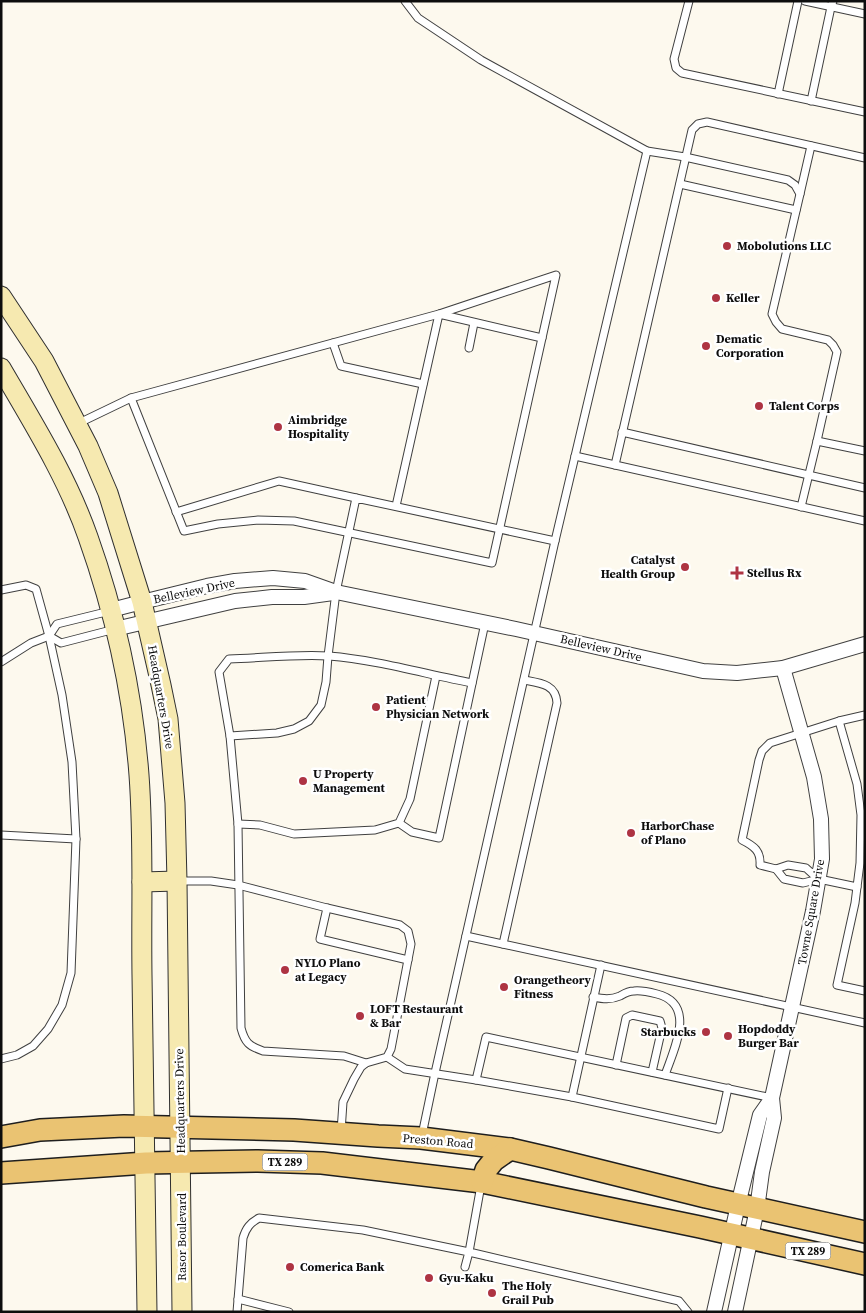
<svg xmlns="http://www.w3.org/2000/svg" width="866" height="1313" font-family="'Source Serif 4',serif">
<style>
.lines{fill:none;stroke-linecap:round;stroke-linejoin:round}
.lane-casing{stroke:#404040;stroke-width:9}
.street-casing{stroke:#404040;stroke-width:16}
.secondary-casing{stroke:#2f2f2f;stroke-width:21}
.primary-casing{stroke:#1e1e1e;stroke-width:24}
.lane{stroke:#fff;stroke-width:7}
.street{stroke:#fff;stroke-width:14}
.secondary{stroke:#f6e9b0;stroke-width:19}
.primary{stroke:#eac372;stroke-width:21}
.poi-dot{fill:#ae3443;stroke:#fff;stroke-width:2}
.labels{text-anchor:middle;stroke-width:5;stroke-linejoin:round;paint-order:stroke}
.shield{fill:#fff;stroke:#565656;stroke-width:1}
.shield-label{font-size:11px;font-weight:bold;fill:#0d0d0d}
.poi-label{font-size:12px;font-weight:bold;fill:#0d0d0d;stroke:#fff;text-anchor:start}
.street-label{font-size:12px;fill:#0d0d0d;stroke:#fff}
</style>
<rect width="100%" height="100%" fill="#fdf9ee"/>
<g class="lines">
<g class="lane-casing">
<g id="lane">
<polyline points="405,1 418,18 481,60 647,151 685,157 788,180 795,185 800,194 772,314 776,322 782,329 828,340 833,345 837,352 817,441"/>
<polyline points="689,1 674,59 676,68 682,73 865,112"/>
<polyline points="805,1 865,14"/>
<polyline points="778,94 798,1"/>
<polyline points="811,101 831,7 833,1"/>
<polyline points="680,184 796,210"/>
<polyline points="800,194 811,146"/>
<polyline points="333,343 341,366 423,384"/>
<polyline points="469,348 474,323"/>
<polyline points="131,398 184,531 218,524 258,520 294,521 492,563 542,338 439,314 396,506"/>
<polyline points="77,424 131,398 439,314 556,275 542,338"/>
<polyline points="622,432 865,488"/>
<polyline points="575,456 865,521"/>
<polyline points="615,465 692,130 698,124 707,122 865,158"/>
<polyline points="801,507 817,441 865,451"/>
<polyline points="176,512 279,481 356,498"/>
<polyline points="1,590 26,585 36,589 49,636 62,695 72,762 76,839 71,973 62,1005 48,1029 33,1046 17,1055 1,1059"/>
<polyline points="49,636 61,643 115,629"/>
<polyline points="1,662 31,643 49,636 57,624 110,611"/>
<polyline points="839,721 857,784 861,815 860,863 855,903 837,985 865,991"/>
<polyline points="230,736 277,733 294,729 309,721 321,705 326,682 328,656 336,592 356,498 555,541"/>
<polyline points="399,823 412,832 439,838 485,623"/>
<polyline points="238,824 260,825 294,834 375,830 399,823 410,799 436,676"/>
<polyline points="1,835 76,839"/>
<polyline points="776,869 784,879 803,883 819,879 857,887"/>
<path d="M818,879l-12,-11 -18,-3 -12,4 -16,-4c1,-14 -6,-19 -18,-25l17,-80 3,-9 8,-8 69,-22 26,-6"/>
<polyline points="177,881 211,881 238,885 327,908 400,925 408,931 411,944 391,1049 387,1057 366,1063 361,1067 354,1079 343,1102 341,1132"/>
<polyline points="327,908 320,939 408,960"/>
<polyline points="466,936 865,1023"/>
<path d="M503,944l54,-241c-1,-19 -17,-20 -33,-23"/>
<path d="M593,997c10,2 18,3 27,-1 5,-3 8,-5 14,-5 7,-1 15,1 23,3 40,10 17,55 8,81"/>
<polyline points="387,1057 405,1069 476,1080 486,1037 772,1098"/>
<path d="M366,1063l-22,-7 -81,-5c-14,-5 -18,-8 -22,-23l-3,-204 -8,-88 -11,-64 10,-13c33,-1 67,-5 100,-3 48,4 96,18 143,27"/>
<polyline points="616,1065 626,1018 632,1015 660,1021 662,1028 652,1072"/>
<polyline points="476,1080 572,1097 719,1129 728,1088"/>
<polyline points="572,1097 601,965"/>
<polyline points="422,1135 435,1073 555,541 647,151"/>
<polyline points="481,1185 469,1252 679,1301 688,1312"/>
<polyline points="238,1299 289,1312"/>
<path d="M237,1312l6,-74c3,-10 7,-15 16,-20l104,12 106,22 -4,15"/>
</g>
</g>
<g class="street-casing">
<g id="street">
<polyline points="111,610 142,602 207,586 235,581 273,578 305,581 336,592 516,629 703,671 737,673 783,668 865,644"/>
<polyline points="115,629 235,601 272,597 304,597 333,593"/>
<polyline points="714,1312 738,1205 760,1115 772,1098"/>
<polyline points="735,1312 757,1209 762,1172 774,1118 772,1098 813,911 822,859 821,819 814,777 783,668"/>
</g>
</g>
<g class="secondary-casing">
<g id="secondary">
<polyline points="1,296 44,361 88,446 108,493 142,602 161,685 168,719 175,803 177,881 182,1312"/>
<path d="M1,368c32,55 66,109 87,169 27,76 45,158 51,238 5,67 2,133 3,200 2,112 3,225 5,337"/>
<polyline points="142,882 177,881"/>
</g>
</g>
<g class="primary-casing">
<g id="primary">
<polyline points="1,1137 40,1130 124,1126 294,1130 378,1136 421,1138 510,1149 549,1158 706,1197 865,1232"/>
<polyline points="1,1173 146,1163 258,1161 322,1163 482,1182 700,1227 865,1264"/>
<polyline points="482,1182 486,1170 494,1160 510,1149"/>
</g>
</g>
<use href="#lane" class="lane"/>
<use href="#street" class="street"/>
<use href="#secondary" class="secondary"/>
<use href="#primary" class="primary"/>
</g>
<g class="poi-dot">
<circle cx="727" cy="246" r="5"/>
<circle cx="716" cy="298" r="5"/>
<circle cx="706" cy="346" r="5"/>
<circle cx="759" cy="406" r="5"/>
<circle cx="278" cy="427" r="5"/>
<circle cx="685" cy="567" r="5"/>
<path d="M734.5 565.5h5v5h5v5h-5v5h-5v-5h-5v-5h5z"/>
<circle cx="376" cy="707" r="5"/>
<circle cx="303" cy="781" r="5"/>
<circle cx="631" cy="833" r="5"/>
<circle cx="285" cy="970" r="5"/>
<circle cx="504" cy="987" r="5"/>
<circle cx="360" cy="1016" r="5"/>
<circle cx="706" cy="1032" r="5"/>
<circle cx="728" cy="1036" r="5"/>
<circle cx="290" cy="1267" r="5"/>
<circle cx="429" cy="1278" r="5"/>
<circle cx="492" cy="1293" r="5"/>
</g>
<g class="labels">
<g class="shield">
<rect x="262.5" y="1153.5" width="45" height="17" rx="4"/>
<rect x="785.5" y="1242.5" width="45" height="17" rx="4"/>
</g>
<g class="shield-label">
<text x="285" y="1166">TX 289</text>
<text x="808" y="1255">TX 289</text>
</g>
<g class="poi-label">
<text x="737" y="250">Mobolutions LLC</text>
<text x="726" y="302">Keller</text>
<text x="716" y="343">Dematic<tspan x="716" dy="14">Corporation</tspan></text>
<text x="769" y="410">Talent Corps</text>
<text x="288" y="424">Aimbridge<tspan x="288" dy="14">Hospitality</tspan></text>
<text x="675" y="564" text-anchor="end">Catalyst<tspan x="675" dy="14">Health Group</tspan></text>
<text x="747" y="577">Stellus Rx</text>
<text x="386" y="704">Patient<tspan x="386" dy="14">Physician Network</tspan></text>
<text x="313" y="778">U Property<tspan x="313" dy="14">Management</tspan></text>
<text x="641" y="830">HarborChase<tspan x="641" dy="14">of Plano</tspan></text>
<text x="295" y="967">NYLO Plano<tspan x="295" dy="14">at Legacy</tspan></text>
<text x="514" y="984">Orangetheory<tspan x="514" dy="14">Fitness</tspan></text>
<text x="370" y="1013">LOFT Restaurant<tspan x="370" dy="14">&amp; Bar</tspan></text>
<text x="738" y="1033">Hopdoddy<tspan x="738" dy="14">Burger Bar</tspan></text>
<text x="696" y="1036" text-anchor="end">Starbucks</text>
<text x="300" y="1271">Comerica Bank</text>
<text x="439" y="1282">Gyu-Kaku</text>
<text x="502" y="1290">The Holy<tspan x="502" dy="14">Grail Pub</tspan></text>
</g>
<g class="street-label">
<text transform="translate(194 591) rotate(-12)" y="4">Belleview Drive</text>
<text transform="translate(601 648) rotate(13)" y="4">Belleview Drive</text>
<text transform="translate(161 697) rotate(80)" y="4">Headquarters Drive</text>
<text transform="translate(811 912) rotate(-80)" y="4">Towne Square Drive</text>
<text transform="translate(180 1101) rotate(-91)" y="4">Headquarters Drive</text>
<text transform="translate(438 1141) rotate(5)" y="4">Preston Road</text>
<text transform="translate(182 1237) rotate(-90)" y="4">Rasor Boulevard</text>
</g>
</g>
<rect width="866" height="1313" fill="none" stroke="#0d0d0d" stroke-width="5"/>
</svg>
